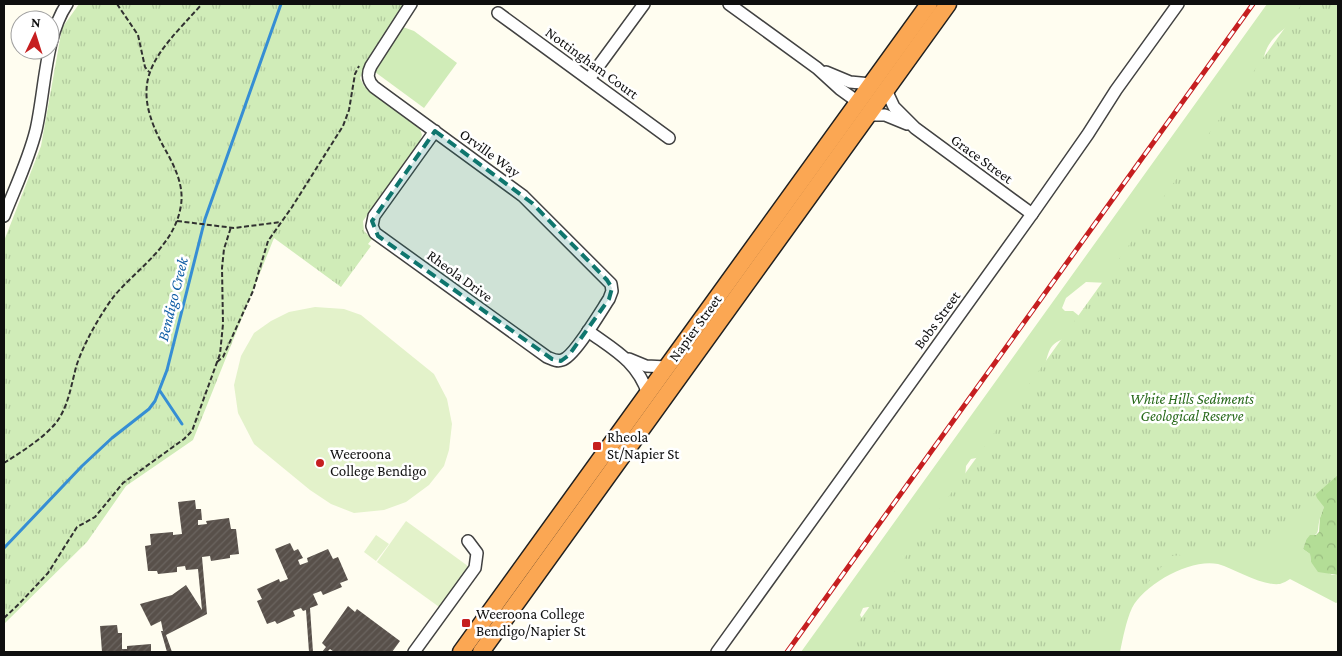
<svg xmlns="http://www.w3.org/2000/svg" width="1342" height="656" font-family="'Crimson Pro',serif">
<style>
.grass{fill:#d0ecb8}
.forest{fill:url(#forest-crowns)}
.park{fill:url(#park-tufts)}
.pitch{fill:#e3f2ca}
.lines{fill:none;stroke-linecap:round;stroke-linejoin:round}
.stream{stroke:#368ed4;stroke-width:3}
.building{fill:url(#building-hatch)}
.minor-casing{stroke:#424242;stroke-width:14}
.highway-casing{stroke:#202020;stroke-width:19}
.path{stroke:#313131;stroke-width:2;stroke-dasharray:5 2.5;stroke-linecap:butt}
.minor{stroke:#fff;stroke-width:11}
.highway{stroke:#fba753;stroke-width:16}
.rail-casing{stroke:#c61f20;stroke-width:5}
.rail{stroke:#fff;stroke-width:3;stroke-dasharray:9;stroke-linecap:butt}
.marked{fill:#0f766e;fill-opacity:0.2;stroke:#0f766e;stroke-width:4;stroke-dasharray:10 6;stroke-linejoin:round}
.poi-dot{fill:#c61f20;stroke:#fff;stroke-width:2}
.labels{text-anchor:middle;stroke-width:5;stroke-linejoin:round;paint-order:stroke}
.street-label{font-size:15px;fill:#0f0f0f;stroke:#fff}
.park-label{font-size:15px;font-style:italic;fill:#286a1b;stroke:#fff}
.poi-label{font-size:15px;fill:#0f0f0f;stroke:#fff;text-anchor:start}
.water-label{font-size:16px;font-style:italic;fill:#115fa7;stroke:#fff}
</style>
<defs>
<pattern id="forest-crowns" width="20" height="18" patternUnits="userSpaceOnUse" patternTransform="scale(1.25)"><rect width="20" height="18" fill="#b3dd96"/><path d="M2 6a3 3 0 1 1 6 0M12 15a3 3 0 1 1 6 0" fill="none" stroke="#99bc80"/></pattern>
<pattern id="park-tufts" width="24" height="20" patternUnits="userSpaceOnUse" patternTransform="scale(1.25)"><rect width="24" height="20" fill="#d0ecb8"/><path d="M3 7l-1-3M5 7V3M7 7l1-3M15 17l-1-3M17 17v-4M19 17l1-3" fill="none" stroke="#b1c99d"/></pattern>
<pattern id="building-hatch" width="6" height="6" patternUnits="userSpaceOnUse" patternTransform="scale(1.25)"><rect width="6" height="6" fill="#58504a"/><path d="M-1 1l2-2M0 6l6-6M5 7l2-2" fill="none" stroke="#6b6560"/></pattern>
</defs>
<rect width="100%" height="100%" fill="#fffdf0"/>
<g class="grass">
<path d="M1267,4h43c-14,25 -43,25 -47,59l61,444c-1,4 -3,7 -4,11 -4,14 2,15 -14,22l-3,9 7,5 1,8 21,13h6v27l-2,1 -46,-24c-3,2 -7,4 -10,5 -20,2 -44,-15 -62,-20 -27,-6 -74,20 -86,44 -6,13 -9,30 -12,44h-79l90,-368 -45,-2 -20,16 -4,10 3,3h8l10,8 -7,15c-25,9 -26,9 -32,36l-63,87 -10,2 -5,7 -1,13 -92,129 -5,-1 -5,1 -3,7 3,5 -13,32h-49z"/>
<polygon points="403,27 414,31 457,63 424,108 375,72"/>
</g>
<polygon class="forest" points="1338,462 1338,575 1318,572 1311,562 1310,554 1303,549 1306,540 1310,535 1316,535 1319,532 1320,518 1324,507 1317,498 1312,486"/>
<g class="park">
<polygon points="79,4 406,4 364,69 360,78 364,86 369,91 419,126 422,135 419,143 363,221 364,231 372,239 368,244 371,246 341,287 274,238 193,440 126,486 87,542 4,624 4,241 41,146 62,28"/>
<polygon points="1302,4 1338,4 1338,475 1253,549 1171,556 1087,652 837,652"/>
</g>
<g class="pitch">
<polygon points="315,307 344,309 361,315 434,374 447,399 452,424 449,450 444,466 429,485 406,502 384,510 354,513 331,504 310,490 254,444 238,413 234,385 241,356 254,333 271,321 289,312"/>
<polygon points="406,521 472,569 442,609 377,562"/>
<polygon points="376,535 389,544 376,561 364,552"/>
</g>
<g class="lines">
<g class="stream">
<polyline points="160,391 182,424"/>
<polyline points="4,548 82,466 112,438 149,409 155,401 167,370 205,219 281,4"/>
</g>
</g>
<g class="building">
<polygon points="195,500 196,509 201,509 202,520 198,520 198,525 207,524 206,521 229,518 231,529 236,529 239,554 230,555 230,558 211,561 210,556 202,557 207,614 166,635 172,652 167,652 161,631 163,631 161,621 151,626 140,604 172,595 186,585 202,610 198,569 186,570 185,566 177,567 177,572 158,574 157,571 148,571 145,546 151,545 150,534 173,532 173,535 182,534 178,502"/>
<polygon points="290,543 294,551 298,549 303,558 298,560 300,565 308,562 307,558 328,549 333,559 338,557 348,580 340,583 342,587 323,595 321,591 313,594 318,605 310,608 313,652 309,652 306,610 303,611 301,608 293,611 295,616 277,624 275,621 267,624 257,601 262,599 257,589 279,579 280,582 288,579 275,549"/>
<polygon points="348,606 355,612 357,609 400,641 392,652 334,652 330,649 327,652 322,652 326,647 322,643"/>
<polygon points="117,625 118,633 122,633 122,649 127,649 127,646 151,644 151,652 102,652 100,626"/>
</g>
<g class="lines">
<g class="minor-casing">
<g id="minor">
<path d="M411,4l-40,62c-4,8 -4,14 3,21l149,109 88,88 1,7 -3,8c-8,12 -35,58 -47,61 -5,2 -10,-1 -15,-3l-172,-124 -3,-7 2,-10 61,-85"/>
<polyline points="729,4 817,68 840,89 858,102"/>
<polyline points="498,13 669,138"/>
<polyline points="826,72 850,82 871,84"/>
<polyline points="589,79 644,4"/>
<polyline points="886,90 894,107 915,128 1032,214"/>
<polyline points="868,115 885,115 907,124"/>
<path d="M4,216c11,-28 25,-57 32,-86 9,-39 9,-94 31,-126"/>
<path d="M588,331c26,19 49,30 60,63"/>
<polyline points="629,359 646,366 667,367"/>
<polyline points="414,652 475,568 477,553 468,541"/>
<polyline points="717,652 1032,214 1088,134 1116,90 1178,4"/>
</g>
</g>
<g class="highway-casing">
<g id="highway">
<polyline points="461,652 929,4"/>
<polyline points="481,652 948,4"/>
</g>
</g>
<g class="path">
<polyline points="117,4 138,35 145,67 149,72"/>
<polyline points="177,221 234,228 281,222"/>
<polyline points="217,362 223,357 253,291 268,241 292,207 343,126 349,110 355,74 359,66"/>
<path d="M4,463c17,-11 37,-23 51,-39 14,-17 16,-40 22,-60 6,-17 14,-32 23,-47 5,-8 10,-16 15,-22 25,-29 60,-50 66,-90 3,-19 -6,-38 -15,-54 -41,-72 -12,-94 36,-147"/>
<polyline points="4,618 19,604 48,573 77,527 95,517 123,483 184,439 192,431 220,354 223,324 222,268 224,249 231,227"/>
</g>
<use href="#minor" class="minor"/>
<use href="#highway" class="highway"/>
<g class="rail-casing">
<polyline id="rail" points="787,652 1253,4"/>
</g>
<use href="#rail" class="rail"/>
</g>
<path class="marked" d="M435,131l97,72 75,77 5,8 -3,11 -40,56 -8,6 -9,-2 -174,-123 -6,-15z"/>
<g class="poi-dot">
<rect x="592" y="441" width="10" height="10" rx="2.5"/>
<circle cx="320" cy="463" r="5"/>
<rect x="461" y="618" width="10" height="10" rx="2.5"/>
</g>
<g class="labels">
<g class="street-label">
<text transform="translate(592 63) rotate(36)" y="5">Nottingham Court</text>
<text transform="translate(490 153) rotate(36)" y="5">Orville Way</text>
<text transform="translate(982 159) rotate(36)" y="5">Grace Street</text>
<text transform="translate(460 276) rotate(36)" y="5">Rheola Drive</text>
<text transform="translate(937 320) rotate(-54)" y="5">Bobs Street</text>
<text transform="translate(695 328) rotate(-54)" y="5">Napier Street</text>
</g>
<g class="park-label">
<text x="1192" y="404">White Hills Sediments<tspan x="1192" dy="17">Geological Reserve</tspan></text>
</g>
<g class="poi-label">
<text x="607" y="442">Rheola<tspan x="607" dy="17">St/Napier St</tspan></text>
<text x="330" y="459">Weeroona<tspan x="330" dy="17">College Bendigo</tspan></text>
<text x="476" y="619">Weeroona College<tspan x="476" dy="17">Bendigo/Napier St</tspan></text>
</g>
<g class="water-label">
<text transform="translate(172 299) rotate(-76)" y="6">Bendigo Creek</text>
</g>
</g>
<rect width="1342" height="656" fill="none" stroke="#0f0f0f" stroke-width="10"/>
<g transform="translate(35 35) rotate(4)"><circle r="24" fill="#ffffff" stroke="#9f9f9f"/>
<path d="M0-4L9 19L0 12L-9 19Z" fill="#c61f20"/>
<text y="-8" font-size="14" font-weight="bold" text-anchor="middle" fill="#0f0f0f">N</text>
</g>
</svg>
